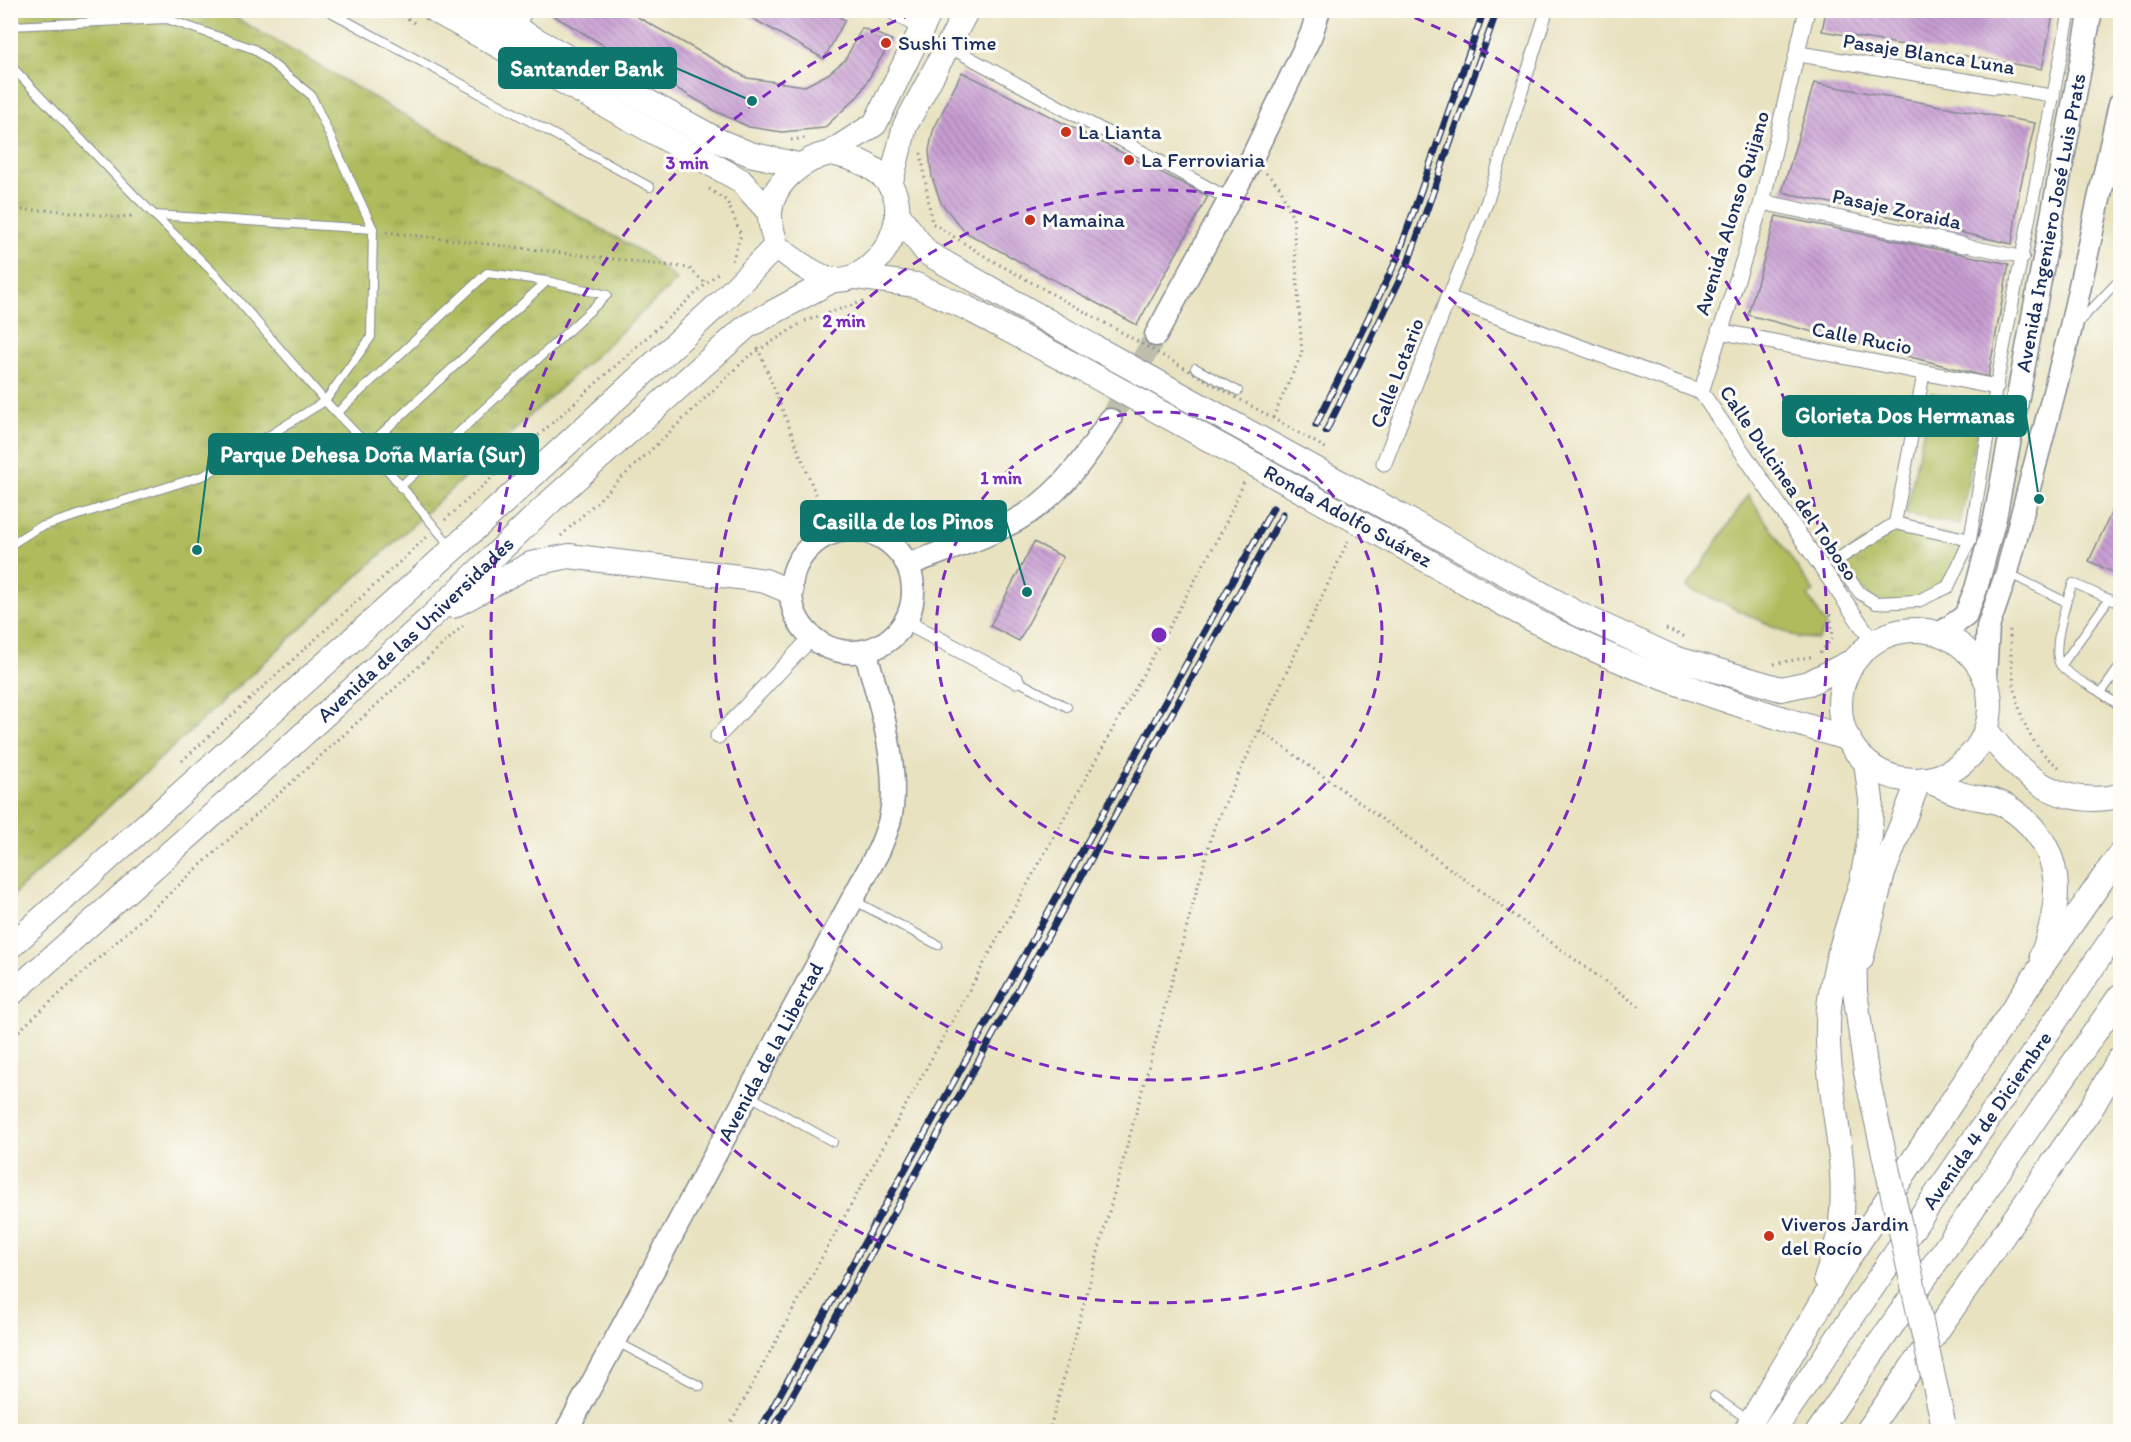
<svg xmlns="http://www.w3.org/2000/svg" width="2131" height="1442" font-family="Itim,sans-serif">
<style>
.green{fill:#afbb5c;stroke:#65755d;stroke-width:1.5}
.park{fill:url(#park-tufts);stroke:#65755d;stroke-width:1.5}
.building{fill:url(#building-back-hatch)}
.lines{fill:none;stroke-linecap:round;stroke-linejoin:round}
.secondary-tunnel{stroke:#bfbeac;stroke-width:22;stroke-dasharray:22 11;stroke-linecap:butt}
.service-casing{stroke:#82888f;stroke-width:10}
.pedestrian-casing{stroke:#82888f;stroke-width:14}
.minor-casing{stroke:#82888f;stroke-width:17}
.secondary-casing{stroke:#82888f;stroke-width:25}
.primary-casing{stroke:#82888f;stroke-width:26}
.path{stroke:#82888f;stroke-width:3;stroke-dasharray:1.5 4.5;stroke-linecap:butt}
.service{stroke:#fff;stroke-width:8}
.pedestrian{stroke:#fff;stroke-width:12}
.minor{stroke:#fff;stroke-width:15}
.secondary{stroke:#fff;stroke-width:22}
.primary{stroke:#fff;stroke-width:24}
.rail-casing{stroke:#1b2f5e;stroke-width:7}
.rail{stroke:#fdfcf7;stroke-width:4.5;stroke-dasharray:14;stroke-linecap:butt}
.primary-bridge-casing{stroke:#82888f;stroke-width:26;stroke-linecap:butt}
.path-bridge{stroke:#82888f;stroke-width:3;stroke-dasharray:1.5 4.5;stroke-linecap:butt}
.primary-bridge{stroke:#fff;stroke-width:24}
.ring{fill:none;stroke:#7b2cbf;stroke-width:3;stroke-dasharray:10 8}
.poi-dot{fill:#c8321e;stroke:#fdfcf7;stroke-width:2}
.labels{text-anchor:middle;stroke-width:6;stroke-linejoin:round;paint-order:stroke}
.poi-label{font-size:21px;fill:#1b2f5e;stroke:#fdfcf7;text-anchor:start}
.street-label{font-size:21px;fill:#1b2f5e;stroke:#fdfcf7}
.centre{fill:#7b2cbf;stroke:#fdfcf7;stroke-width:3}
.ring-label{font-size:18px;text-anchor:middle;font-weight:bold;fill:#7b2cbf;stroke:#fdfcf7;stroke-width:6;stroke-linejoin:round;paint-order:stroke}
.leader{fill:none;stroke:#0f766e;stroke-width:2}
.callout-dot{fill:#0f766e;stroke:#fdfcf7;stroke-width:2}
.callout{fill:#0f766e;stroke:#0f766e;stroke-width:2}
.callout-label{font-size:22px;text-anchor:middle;font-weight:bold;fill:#fff}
</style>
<defs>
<pattern id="park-tufts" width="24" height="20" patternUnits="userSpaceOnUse" patternTransform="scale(1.5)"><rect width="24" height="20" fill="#afbb5c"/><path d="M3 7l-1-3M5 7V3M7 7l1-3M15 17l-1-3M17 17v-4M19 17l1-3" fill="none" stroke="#8e984f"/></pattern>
<pattern id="building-back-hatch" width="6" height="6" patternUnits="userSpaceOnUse" patternTransform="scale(1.5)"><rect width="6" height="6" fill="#c79cd1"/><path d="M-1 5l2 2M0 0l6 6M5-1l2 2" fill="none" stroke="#a180ad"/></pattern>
</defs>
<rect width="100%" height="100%" fill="#fdfcf7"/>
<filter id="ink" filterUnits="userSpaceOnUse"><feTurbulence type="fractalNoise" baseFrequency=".0167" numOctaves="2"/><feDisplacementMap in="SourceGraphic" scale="12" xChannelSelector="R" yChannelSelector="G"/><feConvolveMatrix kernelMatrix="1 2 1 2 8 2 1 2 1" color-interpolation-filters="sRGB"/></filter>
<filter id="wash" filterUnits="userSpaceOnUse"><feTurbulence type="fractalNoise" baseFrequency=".008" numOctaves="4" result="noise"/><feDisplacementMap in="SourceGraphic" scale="24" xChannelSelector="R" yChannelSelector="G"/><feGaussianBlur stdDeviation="1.35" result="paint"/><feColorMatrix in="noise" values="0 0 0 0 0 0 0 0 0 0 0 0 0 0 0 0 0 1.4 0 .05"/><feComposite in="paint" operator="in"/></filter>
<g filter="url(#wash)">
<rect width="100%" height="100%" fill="#e8e2c0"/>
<g class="green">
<polygon points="1931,393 1982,404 1960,525 1906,514"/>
<polygon points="1748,495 1814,592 1808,596 1826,625 1819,639 1799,638 1687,587"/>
</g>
<g class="park">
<polygon points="11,11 224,11 645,254 677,280 11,897"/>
<polygon points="1895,523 1970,540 1948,587 1918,601 1876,603 1835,561"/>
</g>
<g id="blocks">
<g class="building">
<polygon points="544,10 625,10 747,78 805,86 828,74 845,60 862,28 892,40 859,95 824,128 782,132 749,127 717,112"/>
<polygon points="738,10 828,10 845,20 824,59"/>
<polygon points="1826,10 2054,10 2042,69 1822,31"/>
<polygon points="962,72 1208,196 1137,325 965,232 941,203 932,177 929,151 933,131"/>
<polygon points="1814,83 2035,123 2019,193 2012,244 1782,192"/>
<polygon points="1776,216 2009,264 1988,377 1748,315"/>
<polygon points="2120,494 2120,576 2089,561"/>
<polygon points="1034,542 1063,557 1019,641 990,626"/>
</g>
</g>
</g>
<g filter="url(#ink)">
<use href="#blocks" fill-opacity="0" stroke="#82888f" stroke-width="1.5"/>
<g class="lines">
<polyline class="secondary-tunnel" points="1110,420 1156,335"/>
<g class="service-casing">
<g id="service">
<polyline points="327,10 650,187"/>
<polyline points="10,26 167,19 254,49 311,95 373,229"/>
<polyline points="10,65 135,196 218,277 325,401 368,446 452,548"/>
<polyline points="2079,322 2120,279"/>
<polyline points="1195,368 1238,391"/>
<polyline points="337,413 487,273 547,281 607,295 400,487"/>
<polyline points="368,446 547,281"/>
<polyline points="10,545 37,528 205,475 325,401 371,337 373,229 155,215"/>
<polyline points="2008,573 2066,602"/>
<polyline points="2109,599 2120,604"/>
<path d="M2061,666l48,-67 -36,-16c-6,15 -23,70 -12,83 10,11 28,19 40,27"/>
<polyline points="2120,666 2101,693 2120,706"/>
<polyline points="1016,680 1067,707"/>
<polyline points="855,901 938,945"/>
<polyline points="750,1096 833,1142"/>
<polyline points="617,1342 700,1386"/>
<polyline points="1714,1396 1747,1419"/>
</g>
</g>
<g class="pedestrian-casing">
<g id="pedestrian">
<polyline points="517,29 527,10"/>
<polyline points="948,46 1229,199"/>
<polyline points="1995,86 2054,96"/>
<polyline points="1963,245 2023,257"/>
<polyline points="1448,298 1487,202 1547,10"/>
<polyline points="1924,372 1895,523 1970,540"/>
<polyline points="1895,523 1835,561 1860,593 1876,603 1918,601 1948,587 1970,540 1996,387 2070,10"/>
</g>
</g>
<g class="minor-casing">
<g id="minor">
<polyline points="890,10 921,28"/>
<polyline points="1799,54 1995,86"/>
<polyline points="1762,202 1963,245"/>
<polyline points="1719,331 1996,387"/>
<polyline points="1701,392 1762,202 1807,10"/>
<polyline points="1384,463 1448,298 1701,392 1873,642"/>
<polyline points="906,622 1016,680"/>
<polyline points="718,736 812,637"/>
</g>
</g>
<g class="secondary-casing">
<g id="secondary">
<polyline points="1156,335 1250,162 1311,35 1319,10"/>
<circle cx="852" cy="591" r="61"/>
<path d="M908,565c39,-16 84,-28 120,-52 35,-23 60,-59 82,-93"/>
<path id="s1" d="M1940,634l25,-18 11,-27 19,-71 96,-508"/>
<polyline points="1985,675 1988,627 2007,572 2070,331 2120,104"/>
<path id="s2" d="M566,1432l313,-582c4,-10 9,-21 11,-31 11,-48 -11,-122 -25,-168"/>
</g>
</g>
<g class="primary-casing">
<g id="primary">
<polyline points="434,10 740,180 770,213"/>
<polyline points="482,10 719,141 750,154 798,165"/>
<path d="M830,153c22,4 46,12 60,32 24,35 -14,97 -55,95 -19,-2 -45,-23 -59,-34 -2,-10 -7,-23 -6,-33 2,-31 33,-54 60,-60z"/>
<polyline points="830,153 875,124 931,10"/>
<polyline points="890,185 905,126 967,10"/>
<polyline points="897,213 927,253 1092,346"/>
<polyline points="856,277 916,285 967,308 1080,368"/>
<polyline points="1401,516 1578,614 1674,658 1781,689 1809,683 1855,660"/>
<path d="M1389,539c56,31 111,65 168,93 94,46 192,77 292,107"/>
<polyline points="453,606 531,564 569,556 738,577 765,581 791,592"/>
<circle cx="1915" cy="705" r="75"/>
<path d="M1986,730c35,47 73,79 134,66"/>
<path d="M1925,779c13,6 25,12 39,16 12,3 25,4 36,8 12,5 21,13 30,22 36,38 29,85 12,130"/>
<polyline points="1858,902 1870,836 1871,800 1866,762"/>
<polyline points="1854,939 1855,991 1866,1072"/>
<polyline points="10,947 453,549 722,301 776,246"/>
<polyline points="1861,959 1883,873 1919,780"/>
<path id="s3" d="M10,995l286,-254 136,-125 118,-114 196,-175 87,-47"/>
<path d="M1826,1279c6,-18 13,-38 15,-57 8,-62 -15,-133 -13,-197 0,-43 19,-97 32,-138"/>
<polyline points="1745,1432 1849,1257 2033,979 2120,854"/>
<path id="s4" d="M1773,1432l347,-505"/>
<polyline points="1818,1432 2120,996"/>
<polyline points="1867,1432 2092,1107 2120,1058"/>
</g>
</g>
<g class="path">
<polyline points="392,10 418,25"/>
<polyline points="791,140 805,138"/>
<polyline points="921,153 932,223 991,260 1105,323"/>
<polyline points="1266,173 1280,187 1293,219 1302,353 1271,422"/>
<polyline points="709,189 727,201 741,235 732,261"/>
<polyline points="10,210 51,210 119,217 131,216 133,212"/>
<polyline points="386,232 689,268 705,283"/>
<polyline points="805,321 867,300"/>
<polyline points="758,348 831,533"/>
<polyline points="445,520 718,273"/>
<polyline points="561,536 748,357 800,324"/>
<polyline points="1666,629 1688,638"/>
<path d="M2010,630c1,49 6,111 52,139"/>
<polyline points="1820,653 1833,637 1830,611"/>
<polyline points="1774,664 1814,656"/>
<polyline points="1260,730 1640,1007"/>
<polyline points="182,761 427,537"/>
<polyline points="10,1039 463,626"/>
<polyline points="726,1432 1223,529 1244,482"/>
<polyline points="1049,1432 1214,827 1348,541"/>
</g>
<use href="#service" class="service"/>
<use href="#pedestrian" class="pedestrian"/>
<use href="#minor" class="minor"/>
<use href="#secondary" class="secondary"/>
<use href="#primary" class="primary"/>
<g class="rail-casing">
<g id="rail">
<polyline points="1316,425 1397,259 1484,10"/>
<polyline points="1326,431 1408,263 1497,10"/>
<polyline points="759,1432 1273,508"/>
<polyline points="772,1432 1283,514"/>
</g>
</g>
<use href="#rail" class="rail"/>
<g class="primary-bridge-casing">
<g id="primary-bridge">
<polyline points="1092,346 1401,516"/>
<polyline points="1080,368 1389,539"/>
<polyline points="1866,1072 1943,1422"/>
</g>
</g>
<polyline class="path-bridge" points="1105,323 1329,450"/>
<use href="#primary-bridge" class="primary-bridge"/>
</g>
</g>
<g class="ring">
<circle cx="1159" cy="635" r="223"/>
<circle cx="1159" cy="635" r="445"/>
<path d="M1398 11A668 668 0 1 1 920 11"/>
</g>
<g class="poi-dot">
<circle cx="886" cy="43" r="6"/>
<circle cx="1066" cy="132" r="6"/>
<circle cx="1129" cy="160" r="6"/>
<circle cx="1030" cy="220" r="6"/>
<circle cx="1769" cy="1236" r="6"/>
</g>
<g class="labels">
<g class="poi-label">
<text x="898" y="50">Sushi Time</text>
<text x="1078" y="139">La Lianta</text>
<text x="1141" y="167">La Ferroviaria</text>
<text x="1042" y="227">Mamaina</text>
<text x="1781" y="1231">Viveros Jardin<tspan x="1781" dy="24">del Rocío</tspan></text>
</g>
<g class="street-label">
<text transform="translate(1929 54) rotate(9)" y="7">Pasaje Blanca Luna</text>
<text transform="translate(1897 209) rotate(12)" y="7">Pasaje Zoraida</text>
<text transform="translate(1732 213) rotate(-73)" y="7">Avenida Alonso Quijano</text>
<text dy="7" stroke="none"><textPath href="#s1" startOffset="434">Avenida Ingeniero José Luis Prats</textPath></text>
<text transform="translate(1862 338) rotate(11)" y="7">Calle Rucio</text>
<text transform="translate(1397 373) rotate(-69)" y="7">Calle Lotario</text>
<text transform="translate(1789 483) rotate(56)" y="7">Calle Dulcinea del Toboso</text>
<text transform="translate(1348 516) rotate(29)" y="7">Ronda Adolfo Suárez</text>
<text dy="7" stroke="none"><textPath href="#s3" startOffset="546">Avenida de las Universidades</textPath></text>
<text dy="7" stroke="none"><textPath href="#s2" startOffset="432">Avenida de la Libertad</textPath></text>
<text dy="7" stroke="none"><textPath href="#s4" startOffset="378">Avenida 4 de Diciembre</textPath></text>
</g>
</g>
<circle cx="1159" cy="635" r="9" class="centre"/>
<g class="ring-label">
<text x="687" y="169">3 min</text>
<text x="844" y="327">2 min</text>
<text x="1001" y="484">1 min</text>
</g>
<path class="leader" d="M752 101L676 68M2039 499L2026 416M197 550L209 454M1027 592L1006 521"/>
<g class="callout-dot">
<circle cx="752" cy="101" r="6"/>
<circle cx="2039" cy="499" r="6"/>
<circle cx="197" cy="550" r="6"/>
<circle cx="1027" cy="592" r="6"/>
</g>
<g class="callout">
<rect x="499" y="48" width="177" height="40" rx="6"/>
<rect x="1783" y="396" width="243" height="40" rx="6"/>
<rect x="209" y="434" width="329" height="40" rx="6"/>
<rect x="801" y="501" width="205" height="40" rx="6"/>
</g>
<g class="callout-label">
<text x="587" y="76">Santander Bank</text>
<text x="1905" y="423">Glorieta Dos Hermanas</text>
<text x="373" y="462">Parque Dehesa Doña María (Sur)</text>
<text x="903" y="529">Casilla de los Pinos</text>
</g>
<rect width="2131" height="1442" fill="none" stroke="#fdfcf7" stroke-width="36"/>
</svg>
